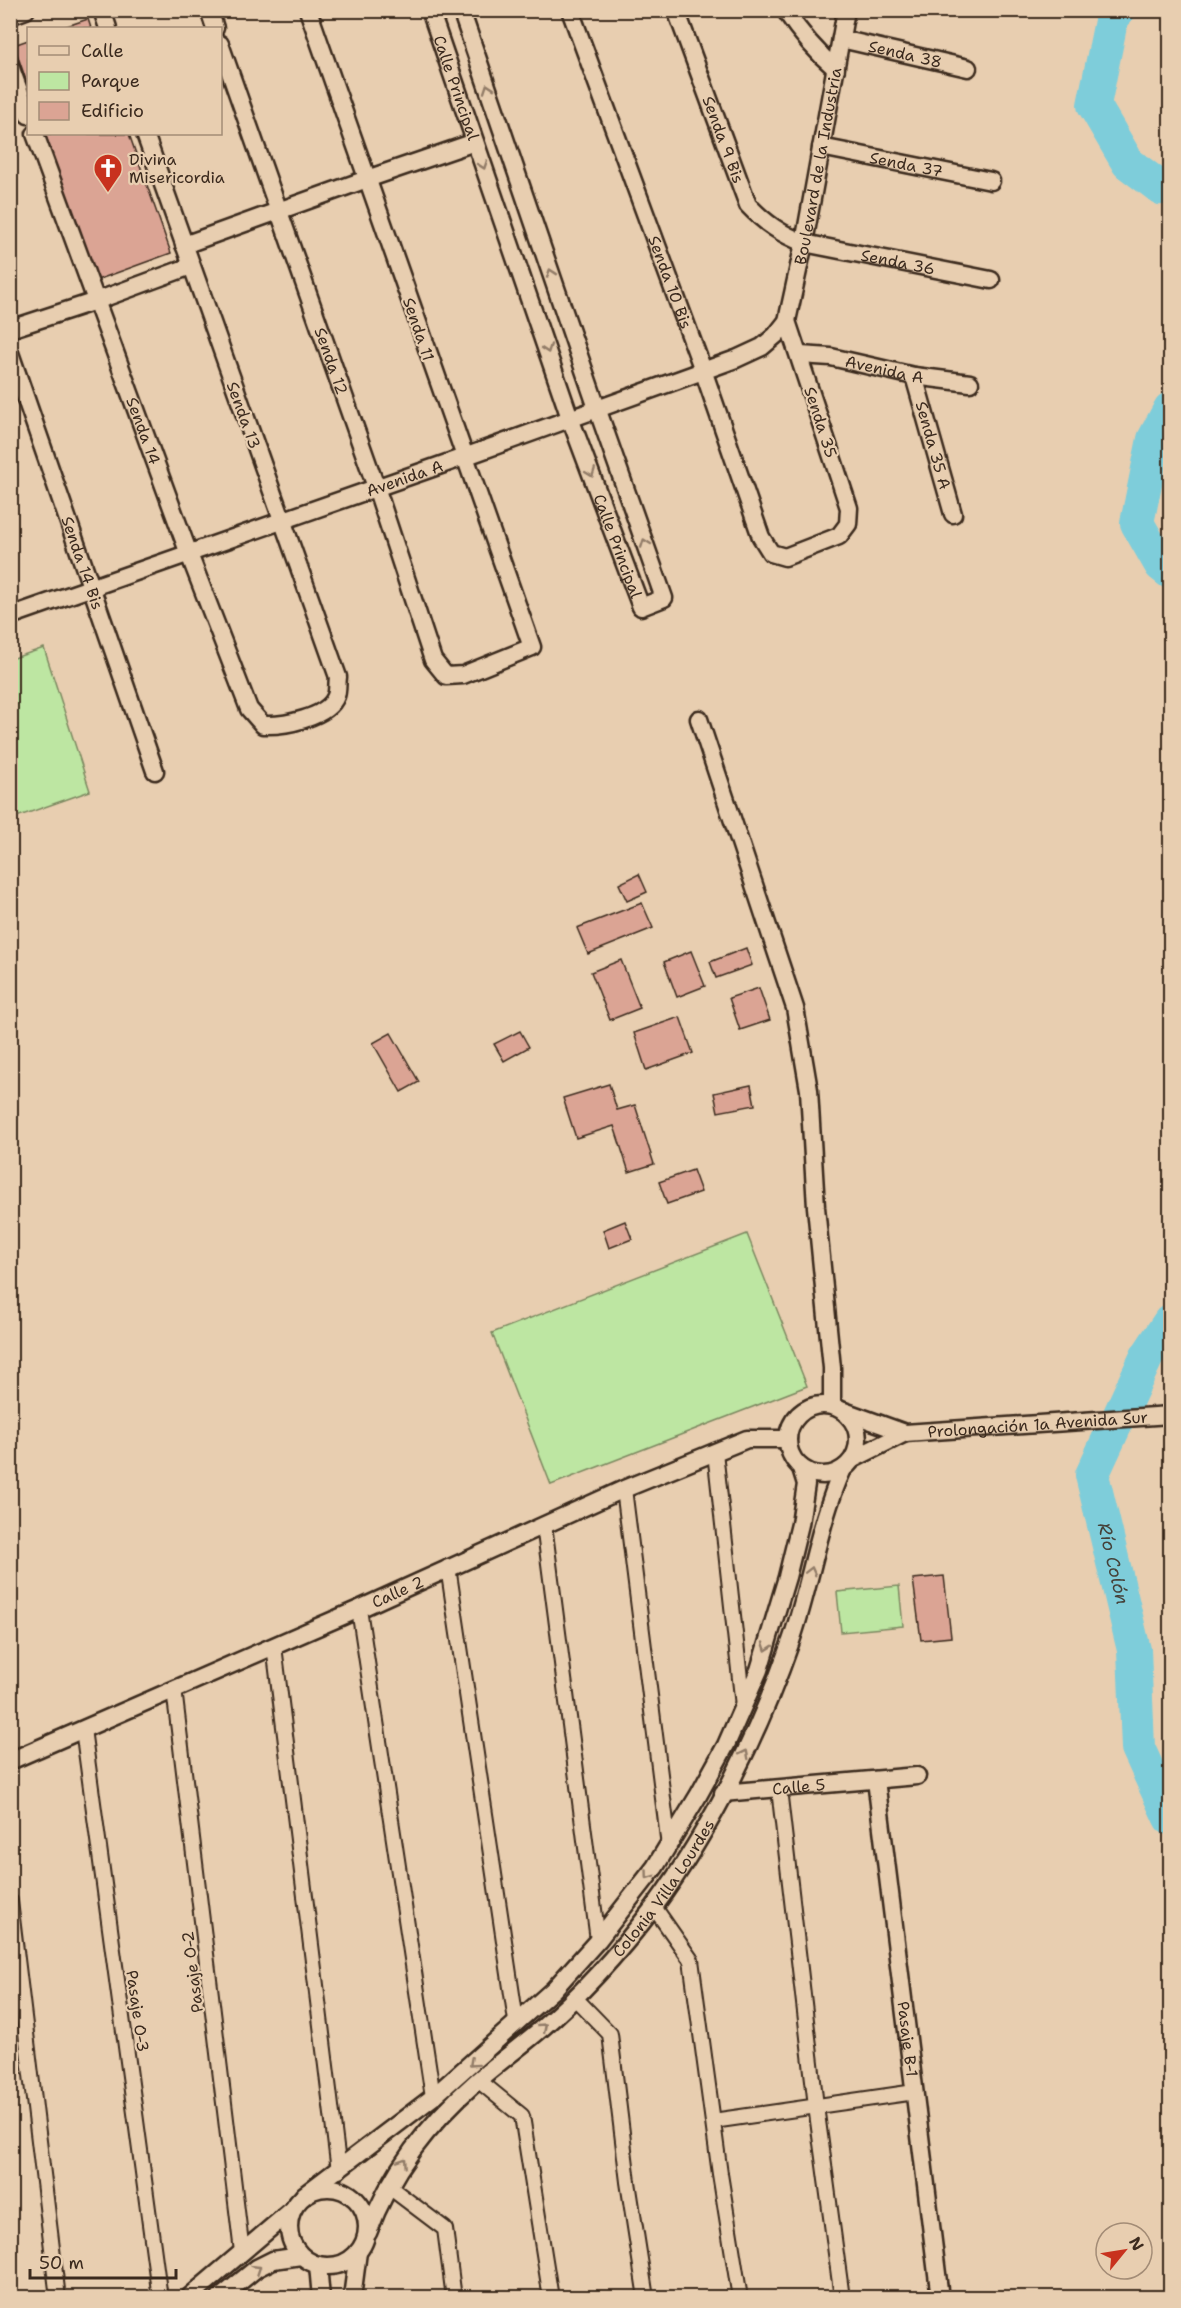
<svg xmlns="http://www.w3.org/2000/svg" width="1181" height="2308" font-family="'Shantell Sans',sans-serif">
<style>
.green{fill:#bde6a2;stroke:#7c8860;stroke-width:1.5}
.lines{fill:none;stroke-linecap:round;stroke-linejoin:round}
.river{stroke:#7ecdda;stroke-width:34}
.building{fill:#dba494;stroke:#3b2a1e;stroke-width:1.5}
.pedestrian-casing{stroke:#3b2a1e;stroke-width:18}
.minor-casing{stroke:#3b2a1e;stroke-width:21}
.pedestrian{stroke:#e8ceb0;stroke-width:14}
.minor{stroke:#e8ceb0;stroke-width:16}
.oneway{stroke:#927c67}
.labels{text-anchor:middle;stroke-width:4.5;stroke-linejoin:round;paint-order:stroke}
.street-label{font-size:16px;fill:#3b2a1e;stroke:#e8ceb0}
.poi-label{font-size:16px;fill:#3b2a1e;stroke:#e8ceb0;text-anchor:start}
.water-label{font-size:18px;font-style:italic;fill:#45423a;stroke:#e8ceb0}
</style>
<rect width="100%" height="100%" fill="#e8ceb0"/>
<filter id="ink" filterUnits="userSpaceOnUse"><feTurbulence type="fractalNoise" baseFrequency=".0167" numOctaves="2"/><feDisplacementMap in="SourceGraphic" scale="12" xChannelSelector="R" yChannelSelector="G"/><feConvolveMatrix kernelMatrix="1 2 1 2 8 2 1 2 1" color-interpolation-filters="sRGB"/></filter>
<g filter="url(#ink)">
<g class="green">
<polygon points="44,648 90,791 11,819 11,659"/>
<polygon points="747,1234 807,1386 551,1485 492,1333"/>
<polygon points="899,1586 903,1626 841,1632 837,1592"/>
</g>
<g class="lines">
<g class="river">
<polyline points="1118,10 1111,21 1094,105 1128,163 1161,188 1170,184"/>
<polyline points="1170,409 1154,439 1137,523 1161,565 1170,572"/>
<path id="s1" d="M1170,1321l-23,35 -55,119 42,175 4,98 32,70"/>
</g>
</g>
<g class="building">
<polygon points="88,19 91,28 61,28"/>
<polygon points="28,40 28,86 14,45"/>
<polygon points="45,134 129,134 171,253 97,280"/>
<polygon points="639,874 647,892 627,901 619,884"/>
<polygon points="642,903 653,928 588,954 577,928"/>
<polygon points="746,948 752,965 716,978 710,962"/>
<polygon points="691,951 705,986 677,997 664,962"/>
<polygon points="621,960 640,1008 610,1020 591,972"/>
<polygon points="759,988 770,1020 740,1030 729,998"/>
<polygon points="680,1017 693,1053 646,1070 634,1033"/>
<polygon points="520,1031 529,1047 504,1061 494,1044"/>
<polygon points="391,1033 419,1082 401,1092 373,1043"/>
<polygon points="609,1084 617,1110 635,1105 654,1164 629,1172 614,1126 576,1138 563,1098"/>
<polygon points="751,1085 755,1105 718,1112 714,1093"/>
<polygon points="693,1170 701,1192 667,1204 659,1182"/>
<polygon points="625,1221 632,1239 609,1248 603,1230"/>
<polygon points="944,1576 951,1637 921,1640 913,1579"/>
</g>
<g class="lines">
<g class="pedestrian-casing">
<g id="pedestrian">
<polyline points="715,1452 743,1706"/>
<polyline points="624,1489 669,1846"/>
<polyline points="544,1525 598,1940"/>
<polyline points="448,1567 516,2021"/>
<polyline points="359,1609 433,2097"/>
<polyline points="274,1646 339,2171"/>
<polyline points="174,1689 242,2252"/>
<polyline points="83,1729 160,2298"/>
<polyline points="779,1789 816,2106 842,2298"/>
<polyline points="10,1901 58,2298"/>
<polyline points="654,1907 691,1960 720,2174 740,2298"/>
<polyline points="575,1998 610,2034 628,2182 646,2298"/>
<polyline points="478,2080 522,2116 551,2298"/>
<polyline points="713,2121 915,2092"/>
<polyline points="388,2186 445,2229 454,2298"/>
</g>
</g>
<g class="minor-casing">
<g id="minor">
<polyline points="102,10 108,28"/>
<polyline points="209,10 215,28"/>
<path id="s2" d="M430,10l140,408 71,189 23,-9 -67,-190 -136,-398"/>
<path id="s3" d="M570,10l133,360 58,167 10,16 14,4 54,-21 9,-12 1,-16 -62,-187"/>
<path id="s4" d="M676,10l72,195c17,18 33,29 56,38l187,37"/>
<path d="M785,10c15,23 31,42 51,59"/>
<polyline points="10,16 26,10"/>
<path id="s5" d="M841,39l127,29"/>
<path id="s6" d="M220,44l156,443 57,173 13,16 17,-1 69,-28 -224,-637"/>
<polyline points="10,66 28,115"/>
<path id="s7" d="M35,134l154,420 60,155 14,16c20,1 65,-7 73,-29 2,-5 1,-13 2,-19l-193,-543"/>
<path id="s8" d="M821,147l170,34"/>
<polyline points="184,245 367,179 475,142"/>
<polyline points="10,329 96,301 191,266"/>
<path id="s9" d="M10,353l145,418"/>
<path id="s10" d="M800,355l31,2 83,19 56,7"/>
<path id="s11" d="M914,376l39,138"/>
<path id="s12" d="M10,616l454,-159 272,-98 26,-12 14,-12 11,-14 17,-78 42,-233"/>
<polyline points="699,719 795,1008 809,1090 816,1207 832,1368 832,1406"/>
<circle cx="823" cy="1440" r="35"/>
<path id="s13" d="M844,1411l61,22 265,-18"/>
<polyline points="853,1459 905,1433"/>
<path id="s14" d="M10,1761l349,-152 265,-120 123,-50h41"/>
<path id="s15" d="M876,1780l64,518"/>
<path id="s16" d="M723,1793l194,-17"/>
<circle cx="328" cy="2227" r="39"/>
<polyline points="304,2195 433,2097 554,1989 598,1940 655,1867 698,1796 726,1745 759,1670 787,1577 800,1524 806,1484 801,1468"/>
<path id="s17" d="M368,2233c22,-61 60,-109 109,-152 21,-18 43,-34 64,-52 41,-35 80,-79 113,-122 58,-79 105,-174 137,-266 20,-57 27,-117 52,-172"/>
<polyline points="318,2265 321,2298"/>
<polyline points="188,2298 293,2209"/>
<polyline points="220,2298 257,2268 273,2260 301,2256"/>
<polyline points="352,2298 358,2252"/>
</g>
</g>
<use href="#pedestrian" class="pedestrian"/>
<use href="#minor" class="minor"/>
</g>
<defs><path id="oneway-chevron" d="M-2-3.5L2.5 0L-2 3.5" fill="none" stroke-width="1.6" stroke-linecap="round" stroke-linejoin="round" transform="scale(1.5)"/></defs>
<g class="oneway">
<use href="#oneway-chevron" transform="translate(488 88) rotate(-109)"/>
<use href="#oneway-chevron" transform="translate(483 165) rotate(71)"/>
<use href="#oneway-chevron" transform="translate(551 273) rotate(-109)"/>
<use href="#oneway-chevron" transform="translate(547 349) rotate(71)"/>
<use href="#oneway-chevron" transform="translate(591 473) rotate(69)"/>
<use href="#oneway-chevron" transform="translate(645 543) rotate(-110)"/>
<use href="#oneway-chevron" transform="translate(811 1571) rotate(-76)"/>
<use href="#oneway-chevron" transform="translate(767 1647) rotate(109)"/>
<use href="#oneway-chevron" transform="translate(745 1754) rotate(-63)"/>
<use href="#oneway-chevron" transform="translate(649 1875) rotate(126)"/>
<use href="#oneway-chevron" transform="translate(543 2027) rotate(-41)"/>
<use href="#oneway-chevron" transform="translate(473 2063) rotate(138)"/>
<use href="#oneway-chevron" transform="translate(403 2162) rotate(-56)"/>
<use href="#oneway-chevron" transform="translate(257 2269) rotate(-33)"/>
</g>
</g>
<defs>
<g id="church-pin" transform="scale(1.5)"><path d="M0 17L-7.5 6A9.5 9.5 0 1 1 7.5 6Z" fill="#c8321e" stroke="#e8ceb0"/><path d="M-1.2-6h2.4v3.5h3.3v2.4h-3.3V6h-2.4V-.1h-3.3v-2.4h3.3Z" fill="#fff"/></g>
</defs>
<g fill-rule="evenodd">
<use href="#church-pin" x="108" y="168"/>
</g>
<g class="labels">
<g class="street-label">
<text dy="6" stroke="none"><textPath href="#s5" startOffset="66">Senda 38</textPath></text>
<text dy="6" stroke="none"><textPath href="#s2" startOffset="82">Calle Principal</textPath></text>
<text dy="6" stroke="none"><textPath href="#s4" startOffset="138">Senda 9 Bis</textPath></text>
<text dy="6" stroke="none"><textPath href="#s8" startOffset="87">Senda 37</textPath></text>
<text dy="6" stroke="none"><textPath href="#s12" startOffset="993">Boulevard de la Industria</textPath></text>
<text dy="6" stroke="none"><textPath href="#s4" startOffset="372">Senda 36</textPath></text>
<text dy="6" stroke="none"><textPath href="#s3" startOffset="290">Senda 10 Bis</textPath></text>
<text transform="translate(419 329) rotate(71)" y="6">Senda 11</text>
<text dy="6" stroke="none"><textPath href="#s6" startOffset="336">Senda 12</textPath></text>
<text dy="6" stroke="none"><textPath href="#s10" startOffset="86">Avenida A</textPath></text>
<text transform="translate(244 415) rotate(70)" y="6">Senda 13</text>
<text transform="translate(821 422) rotate(72)" y="6">Senda 35</text>
<text dy="6" stroke="none"><textPath href="#s7" startOffset="316">Senda 14</textPath></text>
<text dy="6" stroke="none"><textPath href="#s11" startOffset="72">Senda 35 A</textPath></text>
<text dy="6" stroke="none"><textPath href="#s12" startOffset="418">Avenida A</textPath></text>
<text dy="6" stroke="none"><textPath href="#s2" startOffset="568">Calle Principal</textPath></text>
<text dy="6" stroke="none"><textPath href="#s9" startOffset="222">Senda 14 Bis</textPath></text>
<text dy="6" stroke="none"><textPath href="#s13" startOffset="198">Prolongación 1a Avenida Sur</textPath></text>
<text dy="6" stroke="none"><textPath href="#s14" startOffset="423">Calle 2</textPath></text>
<text dy="6" stroke="none"><textPath href="#s16" startOffset="76">Calle 5</textPath></text>
<text dy="6" stroke="none"><textPath href="#s17" startOffset="459">Colonia Villa Lourdes</textPath></text>
<text transform="translate(192 1972) rotate(-97)" y="6">Pasaje O-2</text>
<text transform="translate(138 2011) rotate(82)" y="6">Pasaje O-3</text>
<text dy="6" stroke="none"><textPath href="#s15" startOffset="261">Pasaje B-1</textPath></text>
</g>
<g class="poi-label">
<text x="129" y="165">Divina<tspan x="129" dy="18">Misericordia</tspan></text>
</g>
<g class="water-label">
<text dy="6" stroke="none"><textPath href="#s1" startOffset="264">Río Colón</textPath></text>
</g>
</g>
<rect width="1181" height="2308" fill="none" stroke="#e8ceb0" stroke-width="36"/>
<rect x="18" y="18" width="1145" height="2272" fill="none" stroke="#3b2a1e" stroke-width="2" filter="url(#ink)"/>
<rect x="27" y="27" width="195" height="108" fill="#e8ceb0" stroke="#a38c76" stroke-width="1.5"/>
<rect x="39" y="46" width="30" height="9" fill="#e8ceb0" stroke="#a38c76" stroke-width="1.5"/>
<text x="81" y="57" font-size="18" fill="#3b2a1e">Calle</text>
<rect x="39" y="72" width="30" height="18" fill="#bde6a2" stroke="#a38c76" stroke-width="1.5"/>
<text x="81" y="87" font-size="18" fill="#3b2a1e">Parque</text>
<rect x="39" y="102" width="30" height="18" fill="#dba494" stroke="#a38c76" stroke-width="1.5"/>
<text x="81" y="117" font-size="18" fill="#3b2a1e">Edificio</text>
<g transform="translate(1124 2251) rotate(60)"><circle r="28" fill="#e8ceb0" stroke="#a38c76" stroke-width="1.5"/>
<path d="M0-4.5L10 22L0 15L-10 22Z" fill="#c8321e"/>
<text y="-9" font-size="16" font-weight="bold" text-anchor="middle" fill="#3b2a1e">N</text>
</g>
<path d="M30 2269v9h146v-9" fill="none" stroke="#3b2a1e" stroke-width="3"/>
<text x="39" y="2269" font-size="18" fill="#3b2a1e" stroke="#e8ceb0" stroke-width="4.5" paint-order="stroke">50 m</text>
</svg>
